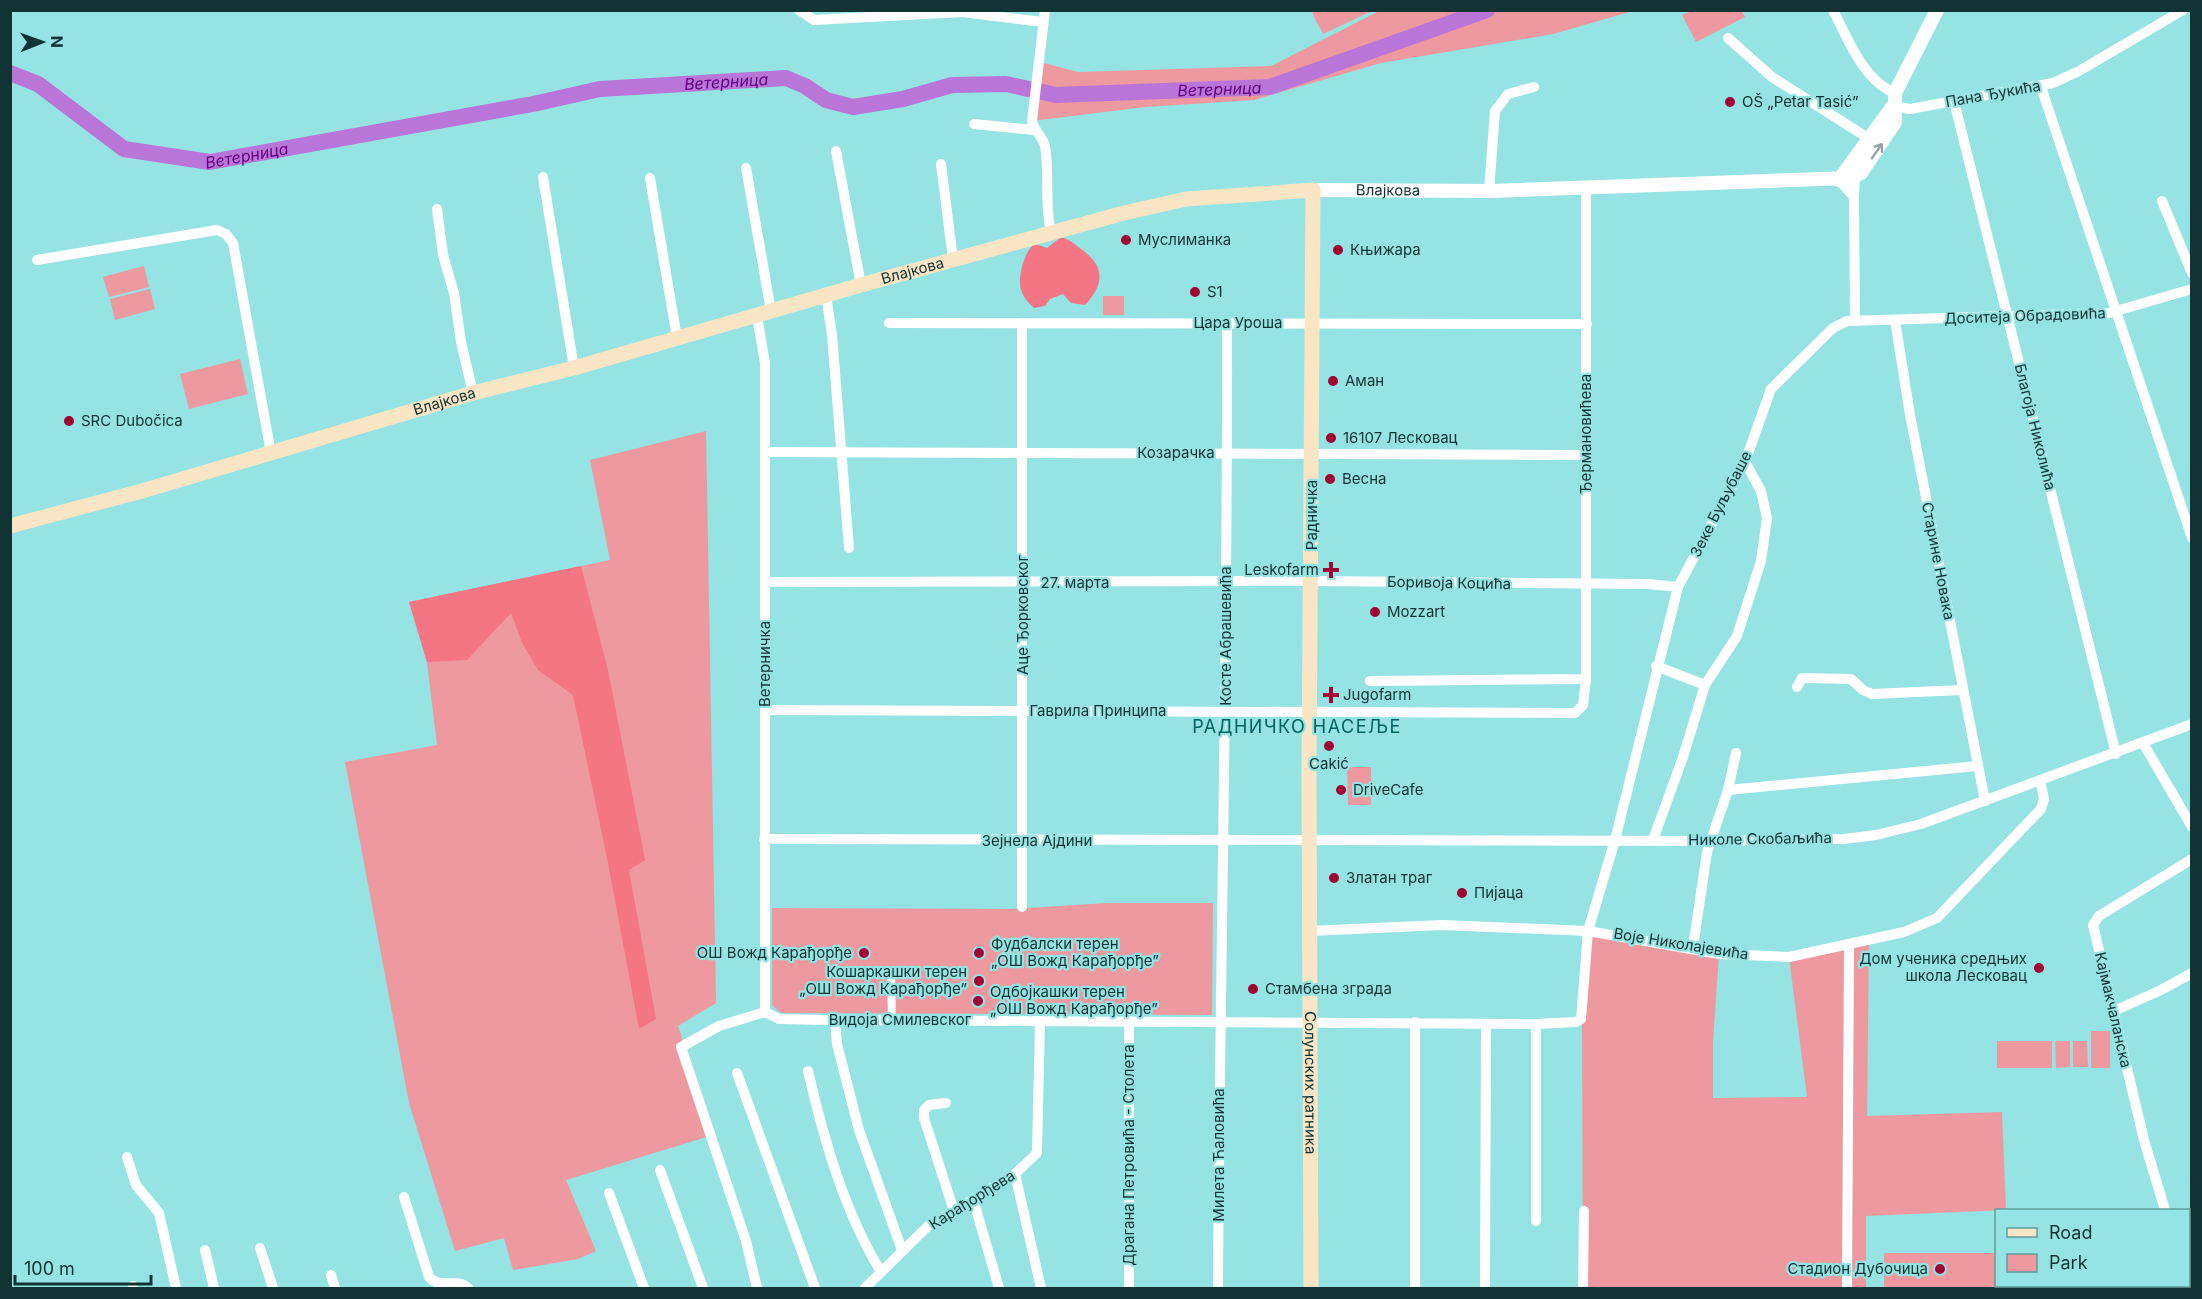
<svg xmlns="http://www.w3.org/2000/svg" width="2202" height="1299" font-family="Inter,sans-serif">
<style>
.green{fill:#ed999f}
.forest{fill:#f47583}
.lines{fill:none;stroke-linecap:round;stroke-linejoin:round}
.river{stroke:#b975d7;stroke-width:16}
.pedestrian{stroke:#fff;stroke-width:8}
.minor{stroke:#fff;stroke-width:10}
.tertiary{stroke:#fff;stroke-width:14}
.secondary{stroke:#fae6c5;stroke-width:15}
.oneway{stroke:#94a3a3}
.poi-dot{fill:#a20335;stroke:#95e3e2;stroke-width:2}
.labels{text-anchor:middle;stroke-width:4.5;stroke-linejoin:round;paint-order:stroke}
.street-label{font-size:15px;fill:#123333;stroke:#95e3e2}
.poi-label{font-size:15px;fill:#123333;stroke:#95e3e2;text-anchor:start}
.water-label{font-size:16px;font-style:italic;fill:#640083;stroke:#95e3e2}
.quarter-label{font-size:18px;letter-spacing:1.5px;fill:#026262;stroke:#95e3e2}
</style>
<rect width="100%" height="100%" fill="#95e3e2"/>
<g class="green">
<polygon points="1317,10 1372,10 1372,11 1323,34 1312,13"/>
<polygon points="1379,11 1633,11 1553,34 1381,63 1254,100 1145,107 1032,121 1040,62 1078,72 1271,66"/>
<polygon points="1742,11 1745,17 1696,42 1682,15 1690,11"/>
<polygon points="144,266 149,287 109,297 103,277"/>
<polygon points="150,289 155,309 115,320 110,299"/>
<rect x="1103" y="296" width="21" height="19"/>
<polygon points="240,359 248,394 189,409 180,374"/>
<polygon points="706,431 716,1003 678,1026 713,1135 566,1180 596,1251 578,1259 513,1270 504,1238 455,1251 409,1103 345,762 437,745 427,662 409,602 610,560 590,460"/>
<polygon points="1347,767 1371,767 1371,805 1348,805"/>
<polygon points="1108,903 1213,903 1212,1015 781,1013 772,1005 772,908 1010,909"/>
<polygon points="1588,931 1719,954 1713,1042 1713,1098 1807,1097 1789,957 1869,941 1867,1116 2002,1112 2006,1210 1866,1216 1866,1288 1583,1288 1582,1026"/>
<rect x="2091" y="1031" width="19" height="37"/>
<rect x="1997" y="1041" width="55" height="27"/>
<polygon points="2055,1041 2070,1041 2070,1067 2056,1068"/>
<polygon points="2073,1041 2087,1041 2088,1067 2073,1067"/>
<polygon points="1884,1253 1996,1253 1996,1286 2087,1286 2087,1288 1884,1288"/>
</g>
<g class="forest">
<path d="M1061,237c10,3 13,7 20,12 24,17 24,34 4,56l-14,-2 -8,-9 -13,5 -5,7 -11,2c-7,-6 -14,-15 -14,-25 -1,-10 6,-35 15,-39l12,4z"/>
<polygon points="581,566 608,670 645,860 629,870 656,1019 639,1029 607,858 573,695 538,670 522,643 511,613 467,660 427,662 409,602"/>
</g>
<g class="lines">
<path class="river" id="s1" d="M10,73l28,11 86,65 86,13 323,-58 67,-15 186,-11 19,8 21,14 27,7 50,-8 49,-14 54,-1 50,11 214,-8 217,-77"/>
<polyline class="pedestrian" points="891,973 892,1020"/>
<g class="minor">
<polyline points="799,10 814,20 962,12 1043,22"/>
<path d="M1045,10l-13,111c2,10 11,16 13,25 5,29 -1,58 6,86"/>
<path d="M1833,10c15,29 30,70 62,83"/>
<polyline points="1728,38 1772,77 1868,138"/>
<polyline points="2041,87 2192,538"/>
<polyline points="1954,101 2116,754"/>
<polyline points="1893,106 1910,109 2053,83 2079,71 2183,10"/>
<polyline points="974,124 1034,130"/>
<polyline points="836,151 861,285"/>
<polyline points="941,164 953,259"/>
<polyline points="746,168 771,311"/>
<polyline points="543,177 574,368"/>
<polyline points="650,178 677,338"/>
<polyline points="1839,180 1854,197 1855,177"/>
<polyline points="1489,191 1495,111 1508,94 1534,87"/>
<polyline points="1854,197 1855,321"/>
<polyline points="2162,201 2192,273"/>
<polyline points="437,209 443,255 454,293 461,342 473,393"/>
<polyline points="37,260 217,230 226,234 233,243 271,453"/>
<polyline points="826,295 832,335 849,548"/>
<polyline points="757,316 765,363 765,1012"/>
<polyline points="1895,320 1910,415 1985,801"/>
<polyline points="889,323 1587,324"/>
<polyline points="766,452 1586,455"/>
<polyline points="765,582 1312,581 1649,584 1678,587"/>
<polyline points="1656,666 1705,685"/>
<polyline points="1370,681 1586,679 1586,188"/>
<polyline points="1797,687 1802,678 1851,679 1863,690 1872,694 1962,690"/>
<polyline points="765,710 1575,713 1583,705 1586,679"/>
<polyline points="2143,743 2192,827"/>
<polyline points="1728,790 1977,766"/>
<polyline points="764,839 1710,841 1844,839 1876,835 1921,824 2192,724"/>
<polyline points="1653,840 1683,757 1705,685 1737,636 1761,561 1767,518 1761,491 1745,462"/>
<polyline points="1022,907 1022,323"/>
<polyline points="1310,931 1442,925 1588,931 1719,954 1789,957 1904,932 1937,918 2041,809 2044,799 2040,780"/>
<polyline points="1693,947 1707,852 1728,790 1736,753"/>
<polyline points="2114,1011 2161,990 2192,973"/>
<polyline points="765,1012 779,1019 826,1020 1536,1024"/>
<polyline points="835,1020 837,1044 859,1130 902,1250"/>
<path d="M808,1071c16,69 36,140 73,201"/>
<polyline points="737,1073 815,1288"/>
<polyline points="946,1103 929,1105 924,1110 924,1118 954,1211"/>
<polyline points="127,1157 136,1185 159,1213 176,1288"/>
<polyline points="660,1170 703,1288"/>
<polyline points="1015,1174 1041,1288"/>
<polyline points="609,1193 644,1288"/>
<path d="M404,1197l25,80c11,13 27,0 39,11"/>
<polyline points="973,1199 999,1288"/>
<polyline points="2165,1210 2144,1140 2093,925 2099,916 2192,859"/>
<polyline points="1536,1221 1536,1024 1576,1022 1581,1019 1588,931 1615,840 1678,587 1745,462 1771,389 1833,328 1847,321 2109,313 2192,289"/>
<polyline points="260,1248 273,1288"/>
<polyline points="205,1250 214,1288"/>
<polyline points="2188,1255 2192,1254"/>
<polyline points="331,1275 335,1288"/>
<polyline points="133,1286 133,1288"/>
<polyline points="757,1288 746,1241 681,1047 719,1026 765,1012"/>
<polyline points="865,1288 927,1227 1015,1174 1037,1153 1040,1021"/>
<polyline points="1129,1288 1129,1021"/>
<path d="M1218,1288c2,-321 10,-643 9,-965"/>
<polyline points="1415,1288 1415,1022"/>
<polyline points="1485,1288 1486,1024"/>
<polyline points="1583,1288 1584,1211"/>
<polyline points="1847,1288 1849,946"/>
<polyline points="2142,1288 2144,1286"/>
</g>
<g class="tertiary">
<polyline points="1839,180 1893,106"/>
<path id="s2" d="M1313,190l176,1 361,-13 11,-5 34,-51v-29l42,-83"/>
</g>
<path class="secondary" id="s3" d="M10,526l132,-35 331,-98 101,-25 287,-83 263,-72 62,-14 127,-9 -4,581 2,517"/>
</g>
<defs><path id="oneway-shaft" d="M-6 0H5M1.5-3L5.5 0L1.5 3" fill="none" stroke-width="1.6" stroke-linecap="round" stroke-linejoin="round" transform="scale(1.5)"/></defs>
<use class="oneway" href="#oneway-shaft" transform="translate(1877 151) rotate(-55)"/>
<g class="poi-dot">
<circle cx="1730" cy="102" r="6"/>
<circle cx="1126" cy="240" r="6"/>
<circle cx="1338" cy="250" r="6"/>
<circle cx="1195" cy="292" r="6"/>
<circle cx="1333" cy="381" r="6"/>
<circle cx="69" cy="421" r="6"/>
<circle cx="1331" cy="438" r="6"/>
<circle cx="1330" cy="479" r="6"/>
<path d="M1328 561h6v6h6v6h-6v6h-6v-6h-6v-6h6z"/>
<circle cx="1375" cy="612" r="6"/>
<path d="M1328 686h6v6h6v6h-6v6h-6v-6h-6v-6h6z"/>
<circle cx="1329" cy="746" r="6"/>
<circle cx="1341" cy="790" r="6"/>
<circle cx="1334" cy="878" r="6"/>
<circle cx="1462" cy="893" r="6"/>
<circle cx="864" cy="953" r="6"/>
<circle cx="979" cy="953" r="6"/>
<circle cx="2039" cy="968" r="6"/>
<circle cx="979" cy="981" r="6"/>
<circle cx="1253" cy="989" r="6"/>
<circle cx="978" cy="1001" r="6"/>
<circle cx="1940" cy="1269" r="6"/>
</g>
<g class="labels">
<g class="street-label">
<text transform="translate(1993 94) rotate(-10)" y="5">Пана Ђукића</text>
<text dy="5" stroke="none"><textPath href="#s2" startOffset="75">Влајкова</textPath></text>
<text dy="5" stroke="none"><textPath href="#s3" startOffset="938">Влајкова</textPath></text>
<text transform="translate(2025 316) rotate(-2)" y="5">Доситеја Обрадовића</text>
<text x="1238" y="328">Цара Уроша</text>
<text dy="5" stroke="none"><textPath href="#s3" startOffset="452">Влајкова</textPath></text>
<text transform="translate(2035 427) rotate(76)" y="5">Благоја Николића</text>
<text transform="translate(1586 434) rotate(-90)" y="5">Ђермановићева</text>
<text x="1176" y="458">Козарачка</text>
<text transform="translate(1721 504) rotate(-63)" y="5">Зеке Буљубаше</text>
<text transform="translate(1312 515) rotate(-90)" y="5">Радничка</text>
<text transform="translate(1938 561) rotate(79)" y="5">Старине Новака</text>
<text x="1075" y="588">27. марта</text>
<text transform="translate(1449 583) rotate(1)" y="5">Боривоја Коцића</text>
<text transform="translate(1023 615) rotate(-90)" y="5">Аце Ђорковског</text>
<text transform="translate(1226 636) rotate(-90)" y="5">Косте Абрашевића</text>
<text transform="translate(765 664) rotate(-90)" y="5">Ветерничка</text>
<text x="1098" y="716">Гаврила Принципа</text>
<text transform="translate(1760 839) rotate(-1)" y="5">Николе Скобаљића</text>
<text x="1037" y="846">Зејнела Ајдини</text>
<text transform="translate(1681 944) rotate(9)" y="5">Воје Николајевића</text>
<text transform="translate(2113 1010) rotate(77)" y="5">Кајмакчаланска</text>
<text x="900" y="1025">Видоја Смилевског</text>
<text dy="5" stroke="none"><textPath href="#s3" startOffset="2241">Солунских ратника</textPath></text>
<text transform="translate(1129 1155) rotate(-90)" y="5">Драгана Петровића - Столета</text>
<text transform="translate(1219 1155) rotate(-90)" y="5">Милета Ћаловића</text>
<text transform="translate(972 1200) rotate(-32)" y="5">Карађорђева</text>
</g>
<g class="poi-label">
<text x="1742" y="107">OŠ „Petar Tasić”</text>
<text x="1138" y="245">Муслиманка</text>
<text x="1350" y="255">Књижара</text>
<text x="1207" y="297">S1</text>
<text x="1345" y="386">Аман</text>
<text x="81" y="426">SRC Dubočica</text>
<text x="1343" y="443">16107 Лесковац</text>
<text x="1342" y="484">Весна</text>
<text x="1319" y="575" text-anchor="end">Leskofarm</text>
<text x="1387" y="617">Mozzart</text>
<text x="1343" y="700">Jugofarm</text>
<text x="1329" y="769" text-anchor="middle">Cakić</text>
<text x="1353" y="795">DriveCafe</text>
<text x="1346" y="883">Златан траг</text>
<text x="1474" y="898">Пијаца</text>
<text x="991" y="949">Фудбалски терен<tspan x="991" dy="17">„ОШ Вожд Карађорђе”</tspan></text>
<text x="852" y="958" text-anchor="end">ОШ Вожд Карађорђе</text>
<text x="2027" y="964" text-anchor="end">Дом ученика средњих<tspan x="2027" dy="17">школа Лесковац</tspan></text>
<text x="967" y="977" text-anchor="end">Кошаркашки терен<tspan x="967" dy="17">„ОШ Вожд Карађорђе”</tspan></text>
<text x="1265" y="994">Стамбена зграда</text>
<text x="990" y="997">Одбојкашки терен<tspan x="990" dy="17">„ОШ Вожд Карађорђе”</tspan></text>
<text x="1928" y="1274" text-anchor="end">Стадион Дубочица</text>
</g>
<g class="water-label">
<text dy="6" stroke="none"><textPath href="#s1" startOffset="748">Ветерница</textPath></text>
<text dy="6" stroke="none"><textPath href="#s1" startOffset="1252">Ветерница</textPath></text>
<text dy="6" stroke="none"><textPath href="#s1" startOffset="262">Ветерница</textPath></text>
</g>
<g class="quarter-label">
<text x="1297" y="733">РАДНИЧКО НАСЕЉЕ</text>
</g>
</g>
<rect width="2202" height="1299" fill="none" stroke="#123333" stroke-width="24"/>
<rect x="1995" y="1209" width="195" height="78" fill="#95e3e2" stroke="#619d9c" stroke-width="1.5"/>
<rect x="2007" y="1228" width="30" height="9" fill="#fae6c5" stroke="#619d9c" stroke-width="1.5"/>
<text x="2049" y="1239" font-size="18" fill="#123333">Road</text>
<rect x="2007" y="1254" width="30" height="18" fill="#ed999f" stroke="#619d9c" stroke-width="1.5"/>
<text x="2049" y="1269" font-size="18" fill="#123333">Park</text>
<g transform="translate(42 42) rotate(89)" stroke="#95e3e2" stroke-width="4.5" paint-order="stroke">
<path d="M0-4.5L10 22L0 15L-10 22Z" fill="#123333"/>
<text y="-9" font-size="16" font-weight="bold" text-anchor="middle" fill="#123333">N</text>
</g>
<path d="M15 1275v9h136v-9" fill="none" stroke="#123333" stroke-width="3"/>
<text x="24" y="1275" font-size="18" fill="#123333" stroke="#95e3e2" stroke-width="4.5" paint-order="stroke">100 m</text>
</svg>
